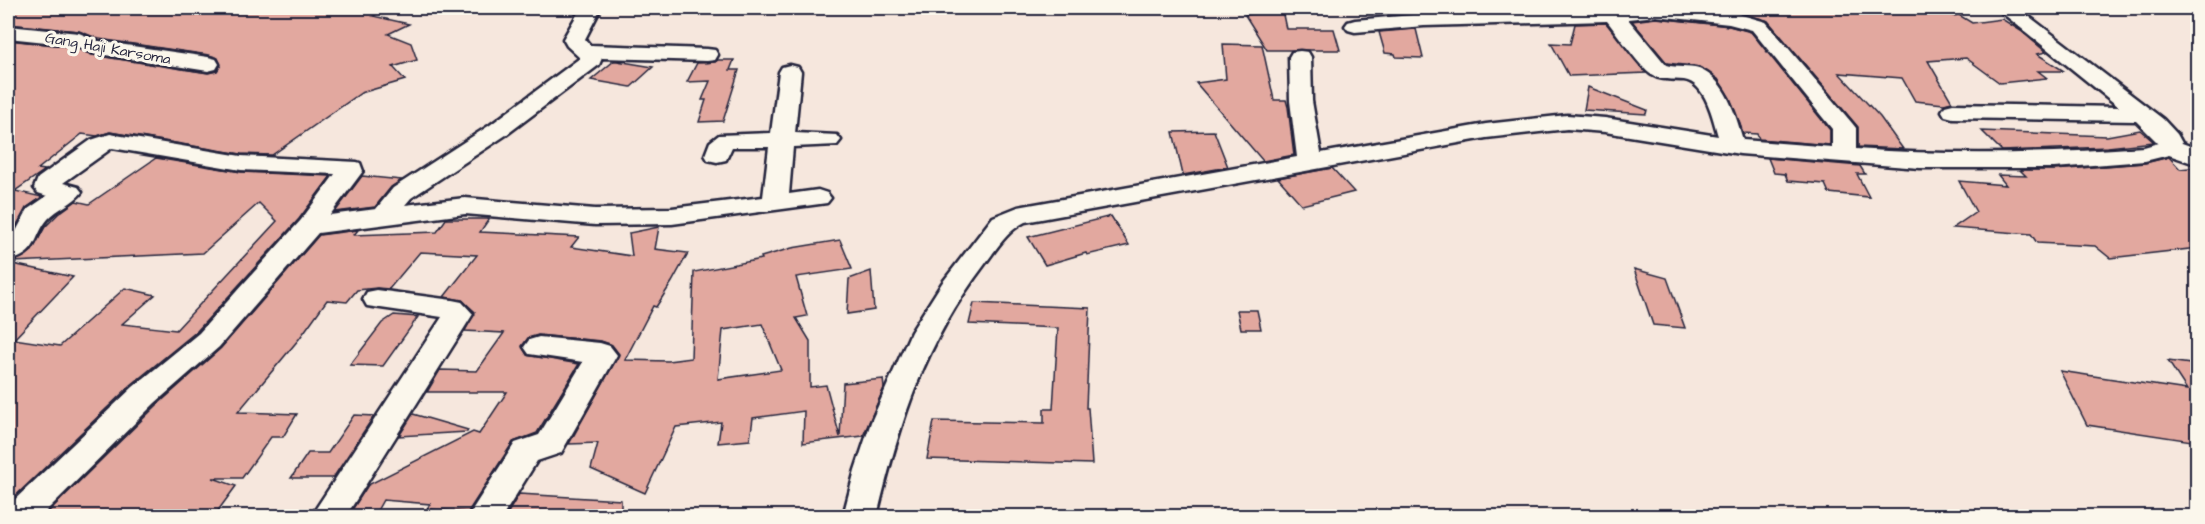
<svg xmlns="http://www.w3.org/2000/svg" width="2205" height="524" font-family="'Architects Daughter',sans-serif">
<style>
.building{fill:#e2a89f;stroke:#22223b;stroke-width:1.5;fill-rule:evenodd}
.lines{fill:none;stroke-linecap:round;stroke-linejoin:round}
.minor-casing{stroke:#22223b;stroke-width:5}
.minor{fill:#fbf7ec;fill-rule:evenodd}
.labels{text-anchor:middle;stroke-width:6;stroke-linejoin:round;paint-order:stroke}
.far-street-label{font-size:15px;fill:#22223b;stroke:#fbf7ec}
</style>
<rect width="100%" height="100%" fill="#f6e7dd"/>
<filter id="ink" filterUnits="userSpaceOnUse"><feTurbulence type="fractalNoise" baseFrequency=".0167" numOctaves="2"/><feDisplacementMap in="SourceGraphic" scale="12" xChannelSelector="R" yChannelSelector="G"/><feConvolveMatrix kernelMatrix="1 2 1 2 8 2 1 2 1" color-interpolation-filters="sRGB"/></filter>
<g filter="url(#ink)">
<g class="building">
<polygon points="8,8 124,8 195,13 204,8 241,11 247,8 387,8 373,16 409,24 388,34 411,43 417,60 393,67 405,80 361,93 272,155 241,154 110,132 97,136 82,134 38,169 45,170 15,191 42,197 26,208 12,234 8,237 8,40 73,47 92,55 208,73 217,71 221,65 218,58 209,55 99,39 79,31 8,24"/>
<polygon points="1708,8 1943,8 1953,16 1959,15 1972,23 2002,19 2021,31 2046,52 2037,54 2064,71 2038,71 2047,78 2000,83 1966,58 1928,61 1952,102 1944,104 1915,101 1902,78 1839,73 1880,117 1903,149 1858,147 1858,127 1768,21 1732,10"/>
<polygon points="1282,10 1286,29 1334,29 1340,50 1267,50 1245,15"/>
<polygon points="1656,18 1729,26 1751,32 1830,130 1830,145 1759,139 1757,134 1743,133 1730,98 1718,79 1699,67 1667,63 1632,21"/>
<polygon points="1606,23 1646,73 1569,76 1551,43 1570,44 1575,24"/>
<polygon points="1416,29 1423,58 1396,57 1395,54 1385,53 1379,32"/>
<polygon points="1223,44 1262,45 1274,100 1286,100 1288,107 1294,155 1263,161 1196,83 1226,79"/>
<polygon points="718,60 734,60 730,70 739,70 723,121 699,122 706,100 702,100 710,81 687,82 697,63 715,62"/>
<polygon points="614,61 617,61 653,67 631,87 591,80"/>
<polygon points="1588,87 1647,110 1646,114 1584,110"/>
<polygon points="2140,130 2154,142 2108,147 2002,151 1982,131 2107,136"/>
<polygon points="1214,131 1228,167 1183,175 1173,132"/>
<polygon points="2169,157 2180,169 2198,167 2198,248 2110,258 2095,246 2037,243 2031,234 1953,228 1976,212 1959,181 2006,185 1998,175 2026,176 2020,170 2054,170 2145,163"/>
<polygon points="156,158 241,172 331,176 299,219 197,331 131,385 8,503 8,263 73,277 14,339 60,346 125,288 155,295 122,324 176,330 277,221 259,203 203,253 13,262 32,251 45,227 58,214 76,201 89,204"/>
<polygon points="1768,158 1860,166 1865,174 1857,174 1869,197 1829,193 1825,184 1788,181 1785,174 1774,173"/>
<polygon points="1332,168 1354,192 1302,205 1278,178"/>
<polygon points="362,176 402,180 391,187 375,207 335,212"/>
<polygon points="1111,216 1129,245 1087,255 1086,253 1045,265 1028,237"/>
<path d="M446,219h43l-9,13 99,5 -8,10 61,9 -3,-23 30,-6 -4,22 33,4 -16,29 -16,25 -3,-1 -28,54 43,1 23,-3 3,-86 68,-13 -1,-2 31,-9 48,-8 12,29 -56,8 11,39 -11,2 14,23v46l16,-2 14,52 3,-54 40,-4 1,9 -21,48 -60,7 1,-32 -51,7 -3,22 -32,3 3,-21 -45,5 -31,66 -54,-24 7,-26 -29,1 50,-90 -7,-9 -11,-4 -63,-6 -10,3 -6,8 5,9 52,9 -42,69 -24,9 -45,70 -41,-3 3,-5 -47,-4 -9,16h-26l20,-31 105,-53 6,2 28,-42h-80l13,-22 37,1 27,-38 -39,-2 10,-19 -13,-12 -18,-3 33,-42 -57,-3 -31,37 -12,-1 -20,2 -10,12 -20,-2 -28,39 -61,73 59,2 -14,23h-12l-29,41h-29l23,8 -22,30h-170l113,-111 64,-57 98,-113 39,-5 -4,5 83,-3zM762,324l19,46 -63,9 5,-49z"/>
<polygon points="1634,269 1667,278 1685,328 1653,325"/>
<polygon points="871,271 874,310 847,314 849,279"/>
<polygon points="974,303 1090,308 1086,408 1088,408 1092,464 927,459 934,421 1044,423 1044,409 1053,409 1058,328 969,324"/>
<polygon points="1237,310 1257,310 1261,329 1241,329"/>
<polygon points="394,315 418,317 383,366 350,365 382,323"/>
<polygon points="2168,361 2198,365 2198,442 2087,425 2060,371 2187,390"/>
<polygon points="413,414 468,430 467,432 399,436"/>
<polygon points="354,415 374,416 333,478 291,478 308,453 328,453"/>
<polygon points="519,494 621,500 621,516 506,516"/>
</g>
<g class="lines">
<g class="minor-casing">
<g id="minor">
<path d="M581,8h20l-16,31 5,6 117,4 8,1 3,5 -3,5 -8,1 -105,-3 -3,7 -93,70 -95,63 -6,7 60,-7 130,11 77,-1 91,-11 6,-50h-37l-6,13 -9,2 -9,-2 -3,-5 5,-13 9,-7 52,-2 8,-61 3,-5 8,-2 8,2 3,5 -6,61 42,2 4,5 -4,5 -44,2 -4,47 29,-4 9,3 4,5 -4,5 -155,21 -77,1 -130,-11 -147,19 -99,114 -64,56 -114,113h-33v-10l125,-119 66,-54 102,-113 34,-46 -94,-4 -129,-22 -49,35 15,4 4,5c-9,12 -24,16 -34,27 -15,17 -9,36 -40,42v-21l6,-5 14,-26 19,-13 -9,-3 -4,-5 4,-10 53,-38 19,-6 131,22 116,6 3,1 3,8 -33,44 46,-6 17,-21 97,-63 90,-67 -13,-12 -4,-7z"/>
<path d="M1625,8h65l41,4 35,10 86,101 4,5v21c96,7 192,5 288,-2l14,-4 -22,-22 -183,-3 -8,-2 -3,-5 3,-5 8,-2 166,3 -123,-99h22l145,111 14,15 5,9 16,6v16l-29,-10 -24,6 -91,7h-134l-180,-14 -135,-22 -38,-3 -81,9 -461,84c-18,9 -28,26 -40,42 -61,80 -85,157 -108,252h-34l12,-46 16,-48 40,-90 31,-49 51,-66 25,-10 279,-50 -7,-56 -1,-44 3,-5 8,-1 8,1 3,5 1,44 9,52 165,-29 81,-9 38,3 113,18c-5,-17 -12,-53 -34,-56 -11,-1 -23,1 -32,-5 -11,-6 -35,-42 -45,-54l-183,5 -69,6 -7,-2 -3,-4 3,-4 7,-2 69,-6zM1656,16l73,8 23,6 80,99v18l-89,-7c-7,-24 -17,-61 -44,-71 -11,-3 -22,-1 -33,-4l-38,-46z"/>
<polygon points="8,26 79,33 98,41 208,57 216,59 219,64 216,69 208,71 92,53 74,45 8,38"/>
<polygon points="377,290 452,300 462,302 473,314 346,516 311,516 442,317 367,306 363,299 367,292"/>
<polygon points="539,337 600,343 610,346 617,355 561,453 537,461 503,516 468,516 515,443 539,435 583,362 529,354 524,347 529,340"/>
</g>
</g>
<use href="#minor" class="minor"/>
</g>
</g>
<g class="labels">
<g class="far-street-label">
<text transform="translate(108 48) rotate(10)" y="5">Gang Haji Karsoma</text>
</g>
</g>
<rect width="2205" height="524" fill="none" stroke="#fbf7ec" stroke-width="30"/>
<rect x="15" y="15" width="2175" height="494" fill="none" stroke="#22223b" stroke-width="2" filter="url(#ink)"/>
</svg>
